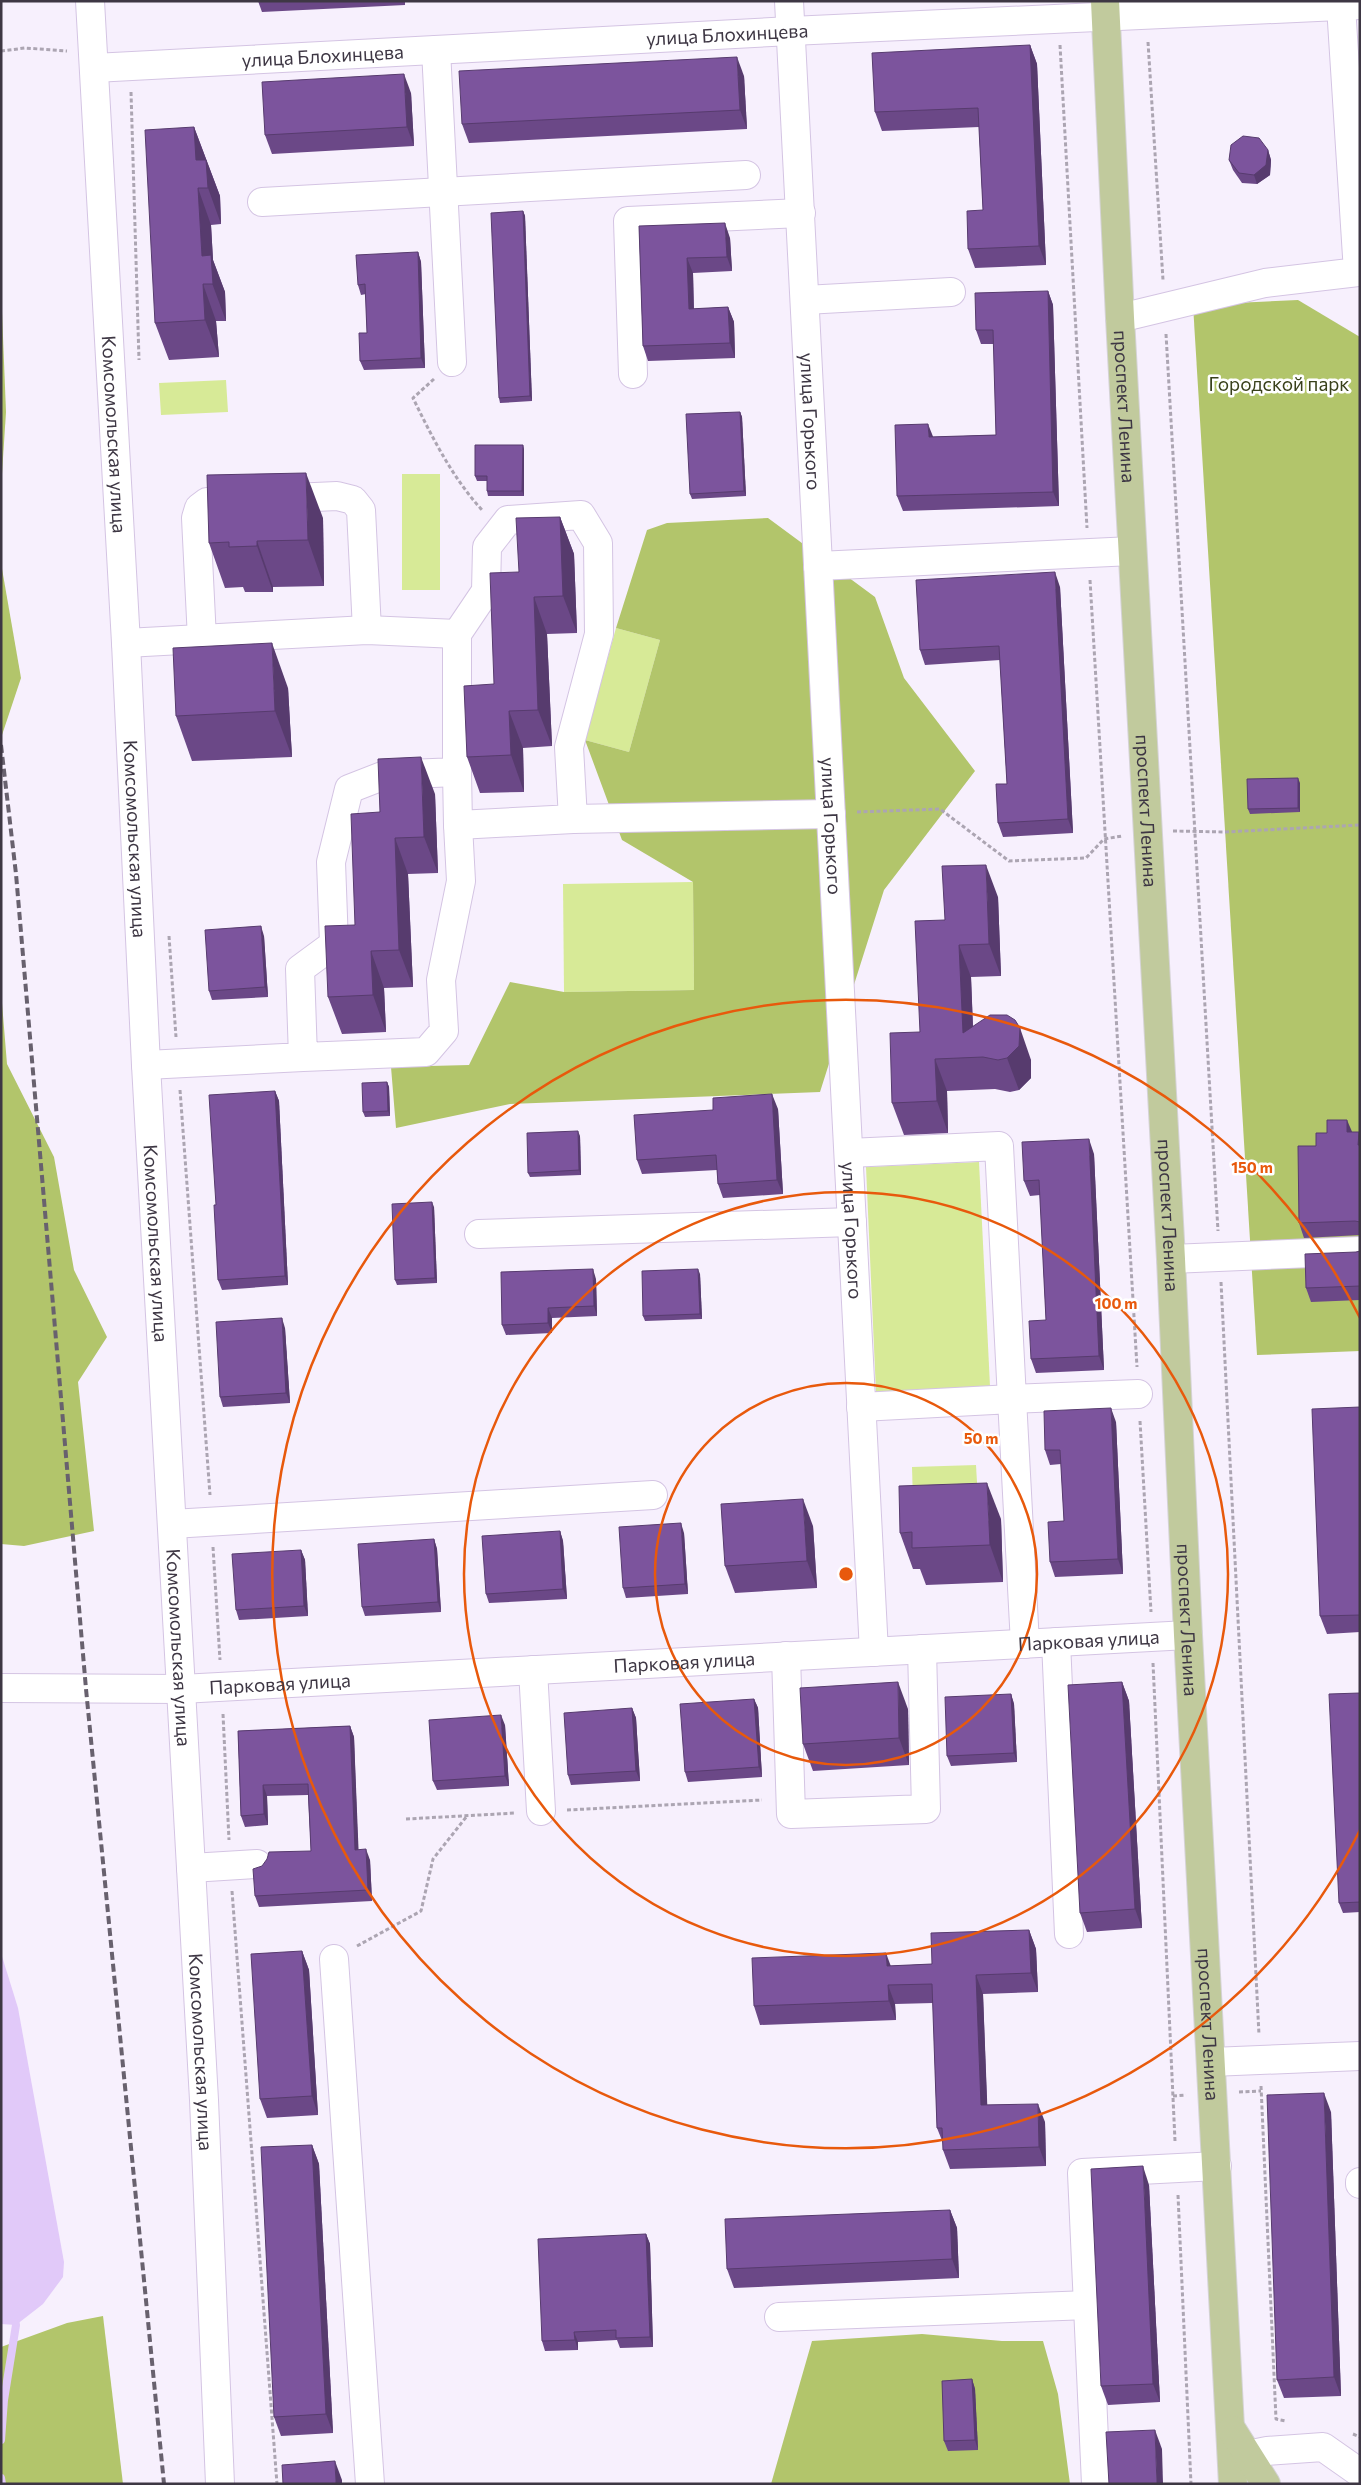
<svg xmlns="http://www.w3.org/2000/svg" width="1361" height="2485" font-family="Commissioner,sans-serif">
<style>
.green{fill:#d7ea97}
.forest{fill:#b2c56b}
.water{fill:#e1c9f9}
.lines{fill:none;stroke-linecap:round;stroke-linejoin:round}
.stream{stroke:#e1c9f9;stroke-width:8}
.minor-casing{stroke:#d4c4e3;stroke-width:30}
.major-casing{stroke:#d5d3d6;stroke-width:30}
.path{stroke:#aca5b2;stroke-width:3;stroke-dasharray:4 2.5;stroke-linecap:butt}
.minor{stroke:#fff;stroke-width:28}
.major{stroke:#c1ca9d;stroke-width:28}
.rail{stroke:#68616e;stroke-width:4;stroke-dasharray:8 4;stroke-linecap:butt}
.wall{fill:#6b4887}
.shaded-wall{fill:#573b6e}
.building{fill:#7c549d;stroke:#573b6e}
.ring{fill:none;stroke:#e8590c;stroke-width:2.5}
.labels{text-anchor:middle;stroke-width:5;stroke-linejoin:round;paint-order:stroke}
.street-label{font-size:19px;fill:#3e3744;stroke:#fff}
.park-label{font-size:19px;fill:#39411b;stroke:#fff}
.centre{fill:#e8590c;stroke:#fff;stroke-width:2.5}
.ring-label{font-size:15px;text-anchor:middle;font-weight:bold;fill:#e8590c;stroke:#fff;stroke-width:5;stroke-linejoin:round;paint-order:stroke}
</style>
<rect width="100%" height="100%" fill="#f7f0fd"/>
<g class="green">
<polygon points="226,380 228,412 161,415 159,383"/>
<rect x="402" y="474" width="38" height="116"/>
<polygon points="616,628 660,640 629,752 585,740"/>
<polygon points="693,882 694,990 564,992 563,884"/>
<polygon points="979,1162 990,1386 876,1392 866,1167"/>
<polygon points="976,1465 978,1500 913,1502 912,1467"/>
</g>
<g class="forest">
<polygon points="1,287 6,412 1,489"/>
<polygon points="1298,300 1360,337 1360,1351 1257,1355 1193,305"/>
<polygon points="768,518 875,597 904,678 975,771 884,890 820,1092 510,1104 396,1128 391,1067 469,1065 510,982 564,992 694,990 693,882 622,840 585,740 629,752 660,640 616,628 647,530 667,523"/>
<polygon points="1,563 21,678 1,738"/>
<polygon points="1,991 7,1064 54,1157 74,1270 107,1337 78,1382 94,1531 24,1546 1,1544"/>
<polygon points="103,2316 123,2484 1,2484 1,2347 67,2323"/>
<polygon points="922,2334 1002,2341 1043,2341 1058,2394 1070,2484 771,2484 812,2341"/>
</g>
<polygon class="water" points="1,1953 18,2008 64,2262 63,2277 43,2304 16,2325 1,2324"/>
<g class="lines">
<g class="stream">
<polyline points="1,2440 4,2400 16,2325 14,2315"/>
<polyline points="1,2478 2,2484"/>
</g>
<g class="minor-casing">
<g id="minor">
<path id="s1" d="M90,1l36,642 20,422 58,1035 16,384"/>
<path id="s2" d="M789,1l85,1651"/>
<polyline points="436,50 452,362"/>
<path id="s3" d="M94,68l697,-37 569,-26"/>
<polyline points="262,202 746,175"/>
<polyline points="805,300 951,292"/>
<polyline points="1120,318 1265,283 1358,272 1341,6"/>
<polyline points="633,374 628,221 801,213"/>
<polyline points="818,566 1132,551"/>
<polyline points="202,639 196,518 199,508 207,502 337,496 353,500 361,510 367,630"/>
<polyline points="126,643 367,630 457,634"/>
<polyline points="457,772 458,825"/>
<polyline points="573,819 831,814"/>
<polyline points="146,1065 303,1057 300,969 334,944 331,862 349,789 385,775 457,772 457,634 486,591 487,547 508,520 581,515 598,543 599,634 569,747 573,819 458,825 461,881 441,980 444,1031 426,1052 303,1057"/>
<polyline points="849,1153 999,1146 1012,1399 1138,1394"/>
<polyline points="479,1234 852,1222"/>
<polyline points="1171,1259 1360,1251"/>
<polyline points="861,1407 1012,1399 1025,1644"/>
<polyline points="172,1524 653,1495"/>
<polyline points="1056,1642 1069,1934"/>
<polyline points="786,1656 791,1814 926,1809 922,1649"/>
<polyline points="533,1670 541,1811"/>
<path id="s4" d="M1,1688l180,1 1007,-54"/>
<polyline points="191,1868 257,1864"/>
<polyline points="334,1959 370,2484"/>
<polyline points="1211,2062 1360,2056"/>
<polyline points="1360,2182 1360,2184"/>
<polyline points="779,2317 1089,2305"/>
<polyline points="1247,2455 1267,2451 1323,2447 1360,2473"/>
<polyline points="1096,2484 1082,2173 1217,2166"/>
</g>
</g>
<g class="major-casing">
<g id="major">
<path id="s5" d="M1105,1l15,317 51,941 17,376 45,849"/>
<polyline points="1232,2430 1266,2484"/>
</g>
</g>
<g class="path">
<polyline points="1148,42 1163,280"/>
<polyline points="1060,45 1087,528"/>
<polyline points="1,51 25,48 67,51"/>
<polyline points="131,92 139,360"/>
<polyline points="1166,334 1218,1231"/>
<path d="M434,379l-21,19c19,39 40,81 70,113"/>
<polyline points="1090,580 1137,1367"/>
<polyline points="857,812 940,809 1009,861 1086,858 1104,839 1122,836"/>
<polyline points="1173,831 1225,832 1360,825"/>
<polyline points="169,936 176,1037"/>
<polyline points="180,1090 210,1495"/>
<polyline points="1221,1282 1259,2035"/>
<polyline points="1140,1421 1151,1612"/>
<polyline points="213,1547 220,1660"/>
<polyline points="1153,1663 1175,2141"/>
<polyline points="223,1714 229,1840"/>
<polyline points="567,1810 762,1800"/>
<polyline points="406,1819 516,1813"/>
<polyline points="232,1891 277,2484"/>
<polyline points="357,1946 421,1911 433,1859 467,1816"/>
<polyline points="1261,2086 1276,2419 1286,2421"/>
<polyline points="1239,2092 1261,2091"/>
<polyline points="1173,2096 1186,2095"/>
<polyline points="1178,2195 1191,2484"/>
<polyline points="1353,2434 1360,2437"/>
</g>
<use href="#minor" class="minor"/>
<use href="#major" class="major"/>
<polyline class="rail" points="1,745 16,874 86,1689 164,2484"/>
</g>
<g class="wall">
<polygon points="258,1 405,1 405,5 262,12"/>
<polygon points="1030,45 1037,64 1046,265 975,268 968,249 983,210 979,127 882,131 875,112"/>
<polygon points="744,76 747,129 469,143 462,124"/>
<polygon points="411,93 414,146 272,154 265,135"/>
<polygon points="194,127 220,196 221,224 211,225 213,260 225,292 226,321 216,321 219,357 169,360 155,323"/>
<polygon points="1268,150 1271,160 1270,175 1257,184 1242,183 1233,170 1229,160"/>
<polygon points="523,211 525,216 532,401 500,403 499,398"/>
<polygon points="639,226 730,238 732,271 693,273 694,309 728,307 734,322 735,358 648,361 643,346"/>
<polygon points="418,252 421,262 425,368 364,370 360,361 367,333 366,294 361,295 358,285"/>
<polygon points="1048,291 1053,305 1059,506 903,511 897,496 933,437 996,435 994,344 981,344 976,330"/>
<polygon points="740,412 742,417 746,496 692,499 690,494"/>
<polygon points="523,445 524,450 524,496 488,496 487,491 487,481 477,481 475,476"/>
<polygon points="560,517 574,554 577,633 547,634 552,746 523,748 524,792 480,793 467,757 494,684 519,572"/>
<polygon points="323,518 324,586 273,587 273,592 245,592 243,587 225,588 209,543"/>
<polygon points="1060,587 1073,833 1003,837 998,823 1007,784 1000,660 925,665 920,650"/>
<polygon points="288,688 292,757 192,761 176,716"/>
<polygon points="1300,783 1300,812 1250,814 1248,809"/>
<polygon points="435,794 438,873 408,874 413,987 384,988 386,1032 342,1034 328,997 355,925 380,812"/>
<polygon points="998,897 1001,976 971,977 973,1026 1031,1060 1031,1078 1019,1090 1010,1092 995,1089 947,1091 948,1133 904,1135 892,1103 920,1032 945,920"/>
<polygon points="264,936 268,997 212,1000 209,991"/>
<polygon points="387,1082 389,1087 390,1116 365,1117 363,1112"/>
<polygon points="275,1091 279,1101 288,1285 222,1290 218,1280 216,1205"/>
<polygon points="778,1109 783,1194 723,1198 718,1184 717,1170 642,1174 637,1160"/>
<polygon points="1352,1132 1359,1132 1360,1136 1360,1235 1304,1238 1299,1223 1316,1146"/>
<polygon points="580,1136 581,1175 530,1177 528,1173"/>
<polygon points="1094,1154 1104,1370 1036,1373 1031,1359 1046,1320 1040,1195 1030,1196 1024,1181"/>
<polygon points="434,1207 437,1283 397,1285 395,1280"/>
<polygon points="1360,1251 1360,1300 1311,1302 1306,1288 1356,1252"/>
<polygon points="700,1274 702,1319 645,1321 643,1316"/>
<polygon points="596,1279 597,1316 552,1318 552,1333 506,1335 502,1325"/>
<polygon points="285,1328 290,1403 223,1407 220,1397"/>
<polygon points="1360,1407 1360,1632 1327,1634 1320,1616"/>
<polygon points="1116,1422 1123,1574 1055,1577 1050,1562 1064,1521 1061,1464 1050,1465 1045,1450"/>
<polygon points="1001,1519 1003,1582 926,1585 920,1569 913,1569 900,1533"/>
<polygon points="813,1526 817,1588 735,1593 725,1566"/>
<polygon points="560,1531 563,1541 567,1599 489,1603 486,1594"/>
<polygon points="684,1533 688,1594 626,1598 623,1588"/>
<polygon points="434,1539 437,1549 441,1612 365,1616 362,1607"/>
<polygon points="301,1550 305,1560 308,1616 239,1620 236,1610"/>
<polygon points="1122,1682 1129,1701 1142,1928 1087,1932 1080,1913"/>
<polygon points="1360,1693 1360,1912 1343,1913 1339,1903"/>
<polygon points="1011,1694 1014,1704 1017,1762 951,1766 947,1756"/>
<polygon points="754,1699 758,1708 762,1777 688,1782 685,1772"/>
<polygon points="632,1708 636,1718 640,1781 571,1785 568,1775"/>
<polygon points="908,1709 909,1765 813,1771 803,1744"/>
<polygon points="505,1725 509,1786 437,1790 433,1781"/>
<polygon points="350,1726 354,1737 358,1850 370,1860 372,1901 259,1907 255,1896 311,1851 308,1795 267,1796 268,1825 245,1827 241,1816 238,1731"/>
<polygon points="1029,1930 1036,1949 1038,1992 983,1994 987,2105 1045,2122 1046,2166 950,2169 943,2150 943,2143 937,2128 933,2003 895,2004 896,2020 760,2025 754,2006 891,1966 932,1964"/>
<polygon points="302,1951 309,1970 318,2115 267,2118 260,2099"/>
<polygon points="1331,2112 1341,2396 1284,2398 1277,2380"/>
<polygon points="312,2145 319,2164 333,2433 281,2436 274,2417"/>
<polygon points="1149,2185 1160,2402 1108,2405 1101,2386"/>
<polygon points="950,2210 957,2228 959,2278 734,2288 727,2269"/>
<polygon points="646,2234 650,2244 653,2347 620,2348 617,2340 578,2342 578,2350 545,2351 542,2341"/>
<polygon points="972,2379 975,2389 978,2450 948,2451 944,2441"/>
</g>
<g class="shaded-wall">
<polygon points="1030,45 1037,64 1046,265 1039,246"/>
<polygon points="737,57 744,76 747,129 740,110"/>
<polygon points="404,74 411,93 414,146 407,127"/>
<polygon points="194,127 220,196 221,224 208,188 196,160"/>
<polygon points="1268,150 1271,160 1270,175 1257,184 1254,175"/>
<polygon points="198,188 211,225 213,260 225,292 226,321 202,256"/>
<polygon points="523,211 525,216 532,401 530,396"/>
<polygon points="725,223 730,238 732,271 727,257"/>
<polygon points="418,252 421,262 425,368 421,358"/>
<polygon points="687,258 693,273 694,323 689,309"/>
<polygon points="203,284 216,321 219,357 205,320"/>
<polygon points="1048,291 1053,305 1059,506 1053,492"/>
<polygon points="728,307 734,322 735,358 730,343"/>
<polygon points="740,412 742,417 746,496 744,491"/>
<polygon points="928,424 934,439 929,437"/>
<polygon points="523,445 524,450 524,496 522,491"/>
<polygon points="306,473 323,518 324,586 308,540"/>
<polygon points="560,517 574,554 577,633 563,596"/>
<polygon points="257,541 273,587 273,592 257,546"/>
<polygon points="1055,572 1060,587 1073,833 1068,819"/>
<polygon points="534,597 547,634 552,746 538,710"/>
<polygon points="272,643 288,688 292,757 275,711"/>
<polygon points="509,711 523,748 524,792 511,755"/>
<polygon points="421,757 435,794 438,873 424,837"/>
<polygon points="1298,778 1300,783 1300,812 1298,808"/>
<polygon points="395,838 408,874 413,987 399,950"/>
<polygon points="986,865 998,897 1001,976 989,944"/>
<polygon points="261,926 264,936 268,997 265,987"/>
<polygon points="959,945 971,977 974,1057 963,1033"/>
<polygon points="371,951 384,988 386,1032 373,995"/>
<polygon points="1020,1028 1031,1060 1031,1078 1019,1090 1007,1058"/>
<polygon points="935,1059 947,1091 948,1133 937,1101"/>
<polygon points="387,1082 389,1087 390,1116 388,1111"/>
<polygon points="275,1091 279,1101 288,1285 285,1276"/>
<polygon points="772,1094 778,1109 783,1194 777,1180"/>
<polygon points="1347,1120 1353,1134 1347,1132"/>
<polygon points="578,1131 580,1136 581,1175 579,1170"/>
<polygon points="1359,1132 1360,1136 1360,1149 1358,1145"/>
<polygon points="1089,1139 1094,1154 1104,1370 1099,1356"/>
<polygon points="432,1202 434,1207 437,1283 435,1278"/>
<polygon points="593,1269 596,1279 597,1316 594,1306"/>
<polygon points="698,1269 700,1274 702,1319 700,1314"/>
<polygon points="548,1308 552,1318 552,1333 548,1323"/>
<polygon points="282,1318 285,1328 290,1403 286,1393"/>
<polygon points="1111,1408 1116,1422 1123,1574 1118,1559"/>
<polygon points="987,1483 1001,1519 1003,1582 990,1545"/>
<polygon points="803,1499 813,1526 817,1588 807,1561"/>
<polygon points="681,1523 684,1533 688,1594 685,1584"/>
<polygon points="560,1531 563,1541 567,1599 563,1589"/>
<polygon points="434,1539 437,1549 441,1612 438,1602"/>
<polygon points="301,1550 305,1560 308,1616 304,1606"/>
<polygon points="898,1682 908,1709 909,1765 899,1738"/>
<polygon points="1122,1682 1129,1701 1142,1928 1135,1909"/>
<polygon points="1011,1694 1014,1704 1017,1762 1014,1753"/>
<polygon points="754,1699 758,1708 762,1777 759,1767"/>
<polygon points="632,1708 636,1718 640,1781 636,1771"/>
<polygon points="501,1715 505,1725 509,1786 505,1776"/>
<polygon points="350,1726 354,1737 359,1861 355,1850"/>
<polygon points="263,1785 267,1796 268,1825 264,1814"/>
<polygon points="366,1849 370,1860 372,1901 368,1890"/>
<polygon points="1029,1930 1036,1949 1038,1992 1031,1973"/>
<polygon points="302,1951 309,1970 318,2115 312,2096"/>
<polygon points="886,1953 893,1972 887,1966"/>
<polygon points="976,1975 983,1994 988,2124 981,2105"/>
<polygon points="888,1985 895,2004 896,2020 889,2001"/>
<polygon points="1324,2093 1331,2112 1341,2396 1334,2377"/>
<polygon points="1038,2104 1045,2122 1046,2166 1039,2147"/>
<polygon points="312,2145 319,2164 333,2433 326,2414"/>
<polygon points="1143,2166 1149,2185 1160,2402 1153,2384"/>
<polygon points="950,2210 957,2228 959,2278 952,2259"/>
<polygon points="646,2234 650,2244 653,2347 650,2337"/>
<polygon points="574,2332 578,2342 578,2350 575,2340"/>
<polygon points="972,2379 975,2389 978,2450 975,2440"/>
<polygon points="1155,2430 1162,2449 1163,2484 1157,2484"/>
<polygon points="335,2461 342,2480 342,2484 336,2484"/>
</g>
<g class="building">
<polygon points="1030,45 1039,246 968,249 967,211 983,210 978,108 875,112 872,53"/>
<polygon points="737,57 740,110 462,124 459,71"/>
<polygon points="404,74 407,127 265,135 262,82"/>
<polygon points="194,127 196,160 206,160 208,188 198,188 202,256 211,255 213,284 203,284 205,320 155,323 145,130"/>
<polygon points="1243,136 1259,138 1268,150 1266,165 1254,175 1239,173 1229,160 1231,145"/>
<polygon points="523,211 530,396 499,398 491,213"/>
<polygon points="725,223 727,257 687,258 689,309 728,307 730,343 643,346 639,226"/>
<polygon points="418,252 421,358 360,361 359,333 367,333 365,284 358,285 356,255"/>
<polygon points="1048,291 1053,492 897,496 895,425 928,424 929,437 996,435 993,330 976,330 975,293"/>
<polygon points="740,412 744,491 690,494 686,414"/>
<polygon points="475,445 523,445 522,491 487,491 487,476 475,476"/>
<polygon points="306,473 308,540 257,541 257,546 229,547 229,542 209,543 207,475"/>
<polygon points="560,517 563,596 534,597 538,710 509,711 511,755 467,757 464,686 494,684 490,573 519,572 516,518"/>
<polygon points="1055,572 1068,819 998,823 996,784 1007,784 999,646 920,650 916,580"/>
<polygon points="272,643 275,711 176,716 173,648"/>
<polygon points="421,757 424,837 395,838 399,950 371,951 373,995 328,997 325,926 355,925 351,814 380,812 378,759"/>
<polygon points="1298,778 1298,808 1248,809 1247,779"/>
<polygon points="986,865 989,944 959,945 963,1033 990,1015 1007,1015 1015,1020 1020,1028 1019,1046 1007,1058 998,1060 983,1057 935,1059 937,1101 892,1103 890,1033 920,1032 915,921 945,920 942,866"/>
<polygon points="261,926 265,987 209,991 205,930"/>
<polygon points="387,1082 388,1111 363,1112 362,1083"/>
<polygon points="275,1091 285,1276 218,1280 214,1205 216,1205 209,1095"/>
<polygon points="772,1094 777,1180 718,1184 716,1155 637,1160 634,1115 713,1110 713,1098"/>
<polygon points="1327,1120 1347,1120 1347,1132 1359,1132 1358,1145 1360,1145 1360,1222 1355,1221 1299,1223 1298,1146 1316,1146 1316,1133 1327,1133"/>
<polygon points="578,1131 579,1170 528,1173 527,1133"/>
<polygon points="1089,1139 1099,1356 1031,1359 1029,1321 1046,1320 1039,1180 1024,1181 1022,1142"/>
<polygon points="432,1202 435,1278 395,1280 392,1204"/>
<polygon points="1360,1251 1360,1286 1306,1288 1305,1254 1356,1252"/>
<polygon points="593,1269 594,1306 548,1308 548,1323 502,1325 501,1272"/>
<polygon points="698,1269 700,1314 643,1316 642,1271"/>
<polygon points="282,1318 286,1393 220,1397 216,1322"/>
<polygon points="1360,1407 1360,1615 1320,1616 1312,1409"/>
<polygon points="1111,1408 1118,1559 1050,1562 1048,1522 1064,1521 1060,1450 1045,1450 1044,1411"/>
<polygon points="987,1483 990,1545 912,1548 912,1532 900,1533 899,1486"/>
<polygon points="803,1499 807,1561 725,1566 721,1504"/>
<polygon points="681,1523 685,1584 623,1588 619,1527"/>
<polygon points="560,1531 563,1589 486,1594 482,1536"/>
<polygon points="434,1539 438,1602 362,1607 358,1544"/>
<polygon points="301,1550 304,1606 236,1610 232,1554"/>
<polygon points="898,1682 899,1738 803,1744 800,1688"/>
<polygon points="1122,1682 1135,1909 1080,1913 1068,1685"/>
<polygon points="1360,1693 1360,1902 1339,1903 1329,1694"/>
<polygon points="1011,1694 1014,1753 947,1756 945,1697"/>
<polygon points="754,1699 759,1767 685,1772 680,1704"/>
<polygon points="632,1708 636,1771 568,1775 564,1713"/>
<polygon points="501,1715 505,1776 433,1781 429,1720"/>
<polygon points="350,1726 355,1850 366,1849 368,1890 255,1896 253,1869 262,1866 267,1859 269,1852 311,1851 308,1784 263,1785 264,1814 241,1816 238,1731"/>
<polygon points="1029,1930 1031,1973 976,1975 981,2105 1038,2104 1039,2147 943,2150 942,2128 937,2128 932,1984 888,1985 889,2001 754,2006 752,1958 886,1953 887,1966 932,1964 931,1933"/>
<polygon points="302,1951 312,2096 260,2099 251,1954"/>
<polygon points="1324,2093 1334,2377 1277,2380 1267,2095"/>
<polygon points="312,2145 326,2414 274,2417 261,2147"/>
<polygon points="1143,2166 1153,2384 1101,2386 1091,2169"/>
<polygon points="950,2210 952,2259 727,2269 725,2219"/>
<polygon points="646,2234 650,2337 616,2338 616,2330 574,2332 575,2340 542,2341 538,2239"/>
<polygon points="972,2379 975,2440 944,2441 942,2381"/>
<polygon points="1155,2430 1157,2484 1109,2484 1106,2432"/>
<polygon points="335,2461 336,2484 283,2484 282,2465"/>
</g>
<g class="ring">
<circle cx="846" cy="1574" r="191"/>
<circle cx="846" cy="1574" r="382"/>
<path d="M1360 1830A574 574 0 1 1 1360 1318"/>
</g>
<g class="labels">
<g class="street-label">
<text dy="7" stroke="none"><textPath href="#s3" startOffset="634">улица Блохинцева</textPath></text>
<text dy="7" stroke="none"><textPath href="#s3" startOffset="229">улица Блохинцева</textPath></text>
<text dy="7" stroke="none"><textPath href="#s5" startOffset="406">проспект Ленина</textPath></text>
<text dy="7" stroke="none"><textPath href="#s2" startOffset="421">улица Горького</textPath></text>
<text dy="7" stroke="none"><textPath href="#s1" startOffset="434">Комсомольская улица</textPath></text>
<text dy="7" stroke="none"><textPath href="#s5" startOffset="811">проспект Ленина</textPath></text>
<text dy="7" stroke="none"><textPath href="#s2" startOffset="826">улица Горького</textPath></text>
<text dy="7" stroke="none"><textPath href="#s1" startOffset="839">Комсомольская улица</textPath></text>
<text dy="7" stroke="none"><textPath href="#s5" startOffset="1216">проспект Ленина</textPath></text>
<text dy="7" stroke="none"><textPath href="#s2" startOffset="1231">улица Горького</textPath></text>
<text dy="7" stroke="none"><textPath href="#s1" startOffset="1244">Комсомольская улица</textPath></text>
<text dy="7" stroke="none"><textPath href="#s5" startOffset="1621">проспект Ленина</textPath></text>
<text dy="7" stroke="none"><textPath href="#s4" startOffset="1089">Парковая улица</textPath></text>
<text dy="7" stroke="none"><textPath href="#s1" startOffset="1649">Комсомольская улица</textPath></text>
<text dy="7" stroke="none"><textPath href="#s4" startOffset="684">Парковая улица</textPath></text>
<text dy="7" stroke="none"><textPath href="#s4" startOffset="279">Парковая улица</textPath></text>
<text dy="7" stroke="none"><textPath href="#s5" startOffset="2026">проспект Ленина</textPath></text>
<text dy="7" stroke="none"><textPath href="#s1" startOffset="2054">Комсомольская улица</textPath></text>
</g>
<g class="park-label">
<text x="1279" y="391">Городской парк</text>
</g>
</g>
<circle cx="846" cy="1574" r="8" class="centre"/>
<g class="ring-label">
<text x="1252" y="1173">150 m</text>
<text x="1116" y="1309">100 m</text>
<text x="981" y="1444">50 m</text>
</g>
<rect width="1361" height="2485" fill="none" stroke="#3e3744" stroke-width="5"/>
</svg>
